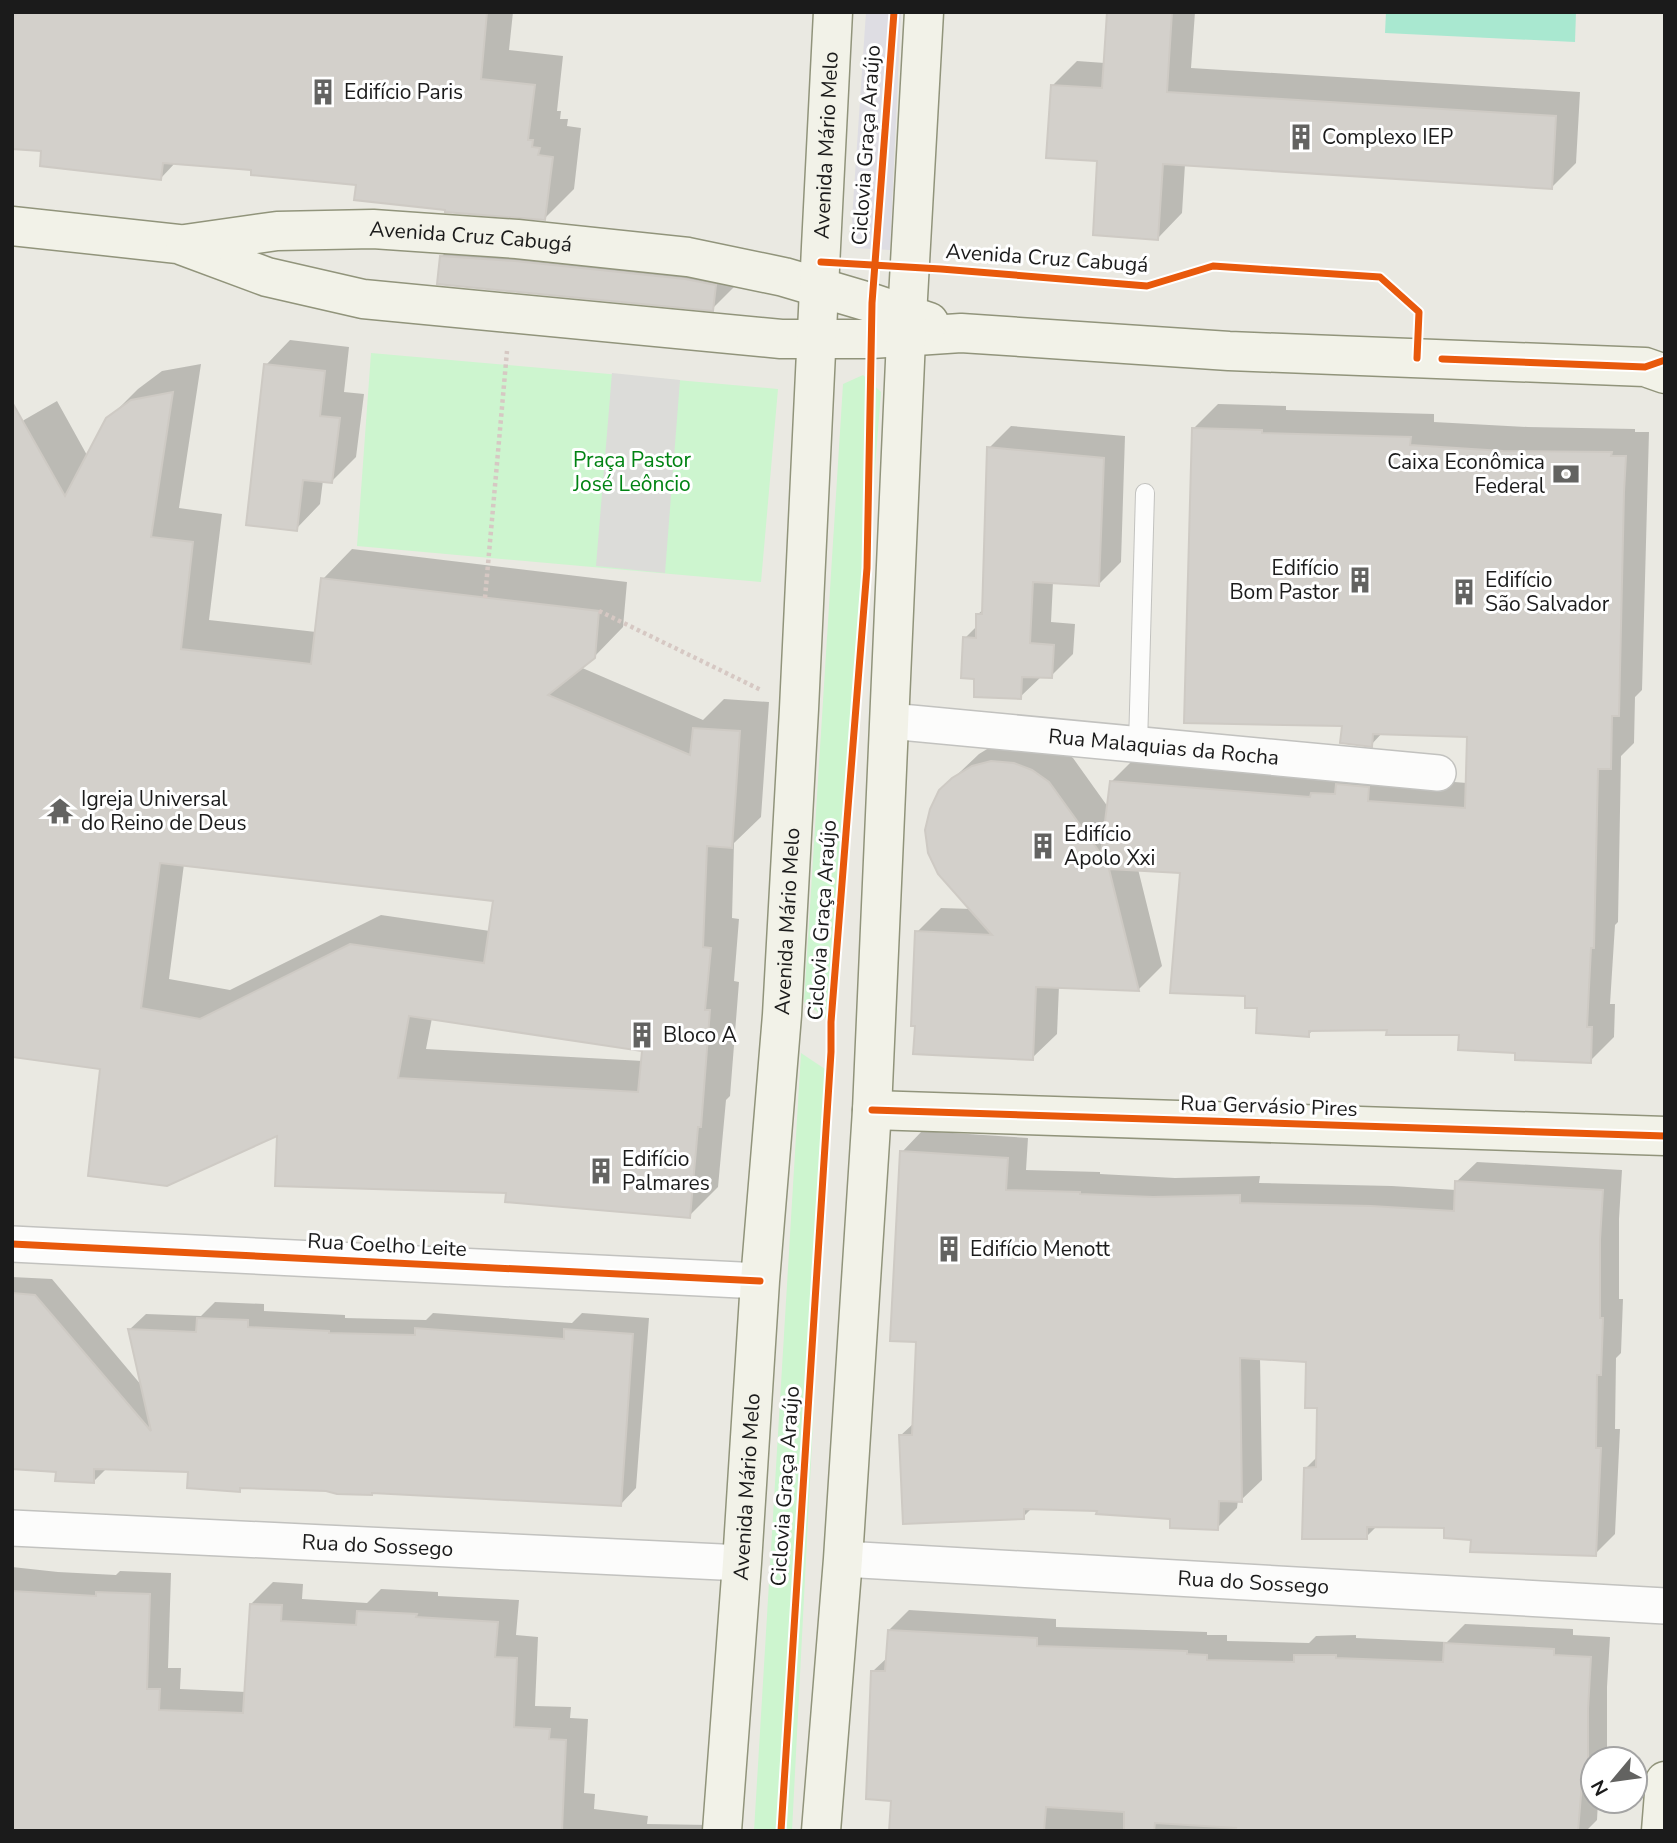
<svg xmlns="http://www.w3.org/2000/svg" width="1677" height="1843" font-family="'Nunito Sans',sans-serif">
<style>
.park{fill:#cdf5cf}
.pitch{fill:#a9e8d0}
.parking{fill:#dcdcd9}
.plaza{fill:#dedde3}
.shadow{fill:#0003;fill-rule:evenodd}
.building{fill:#d3d0cb;stroke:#cecac4;stroke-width:2;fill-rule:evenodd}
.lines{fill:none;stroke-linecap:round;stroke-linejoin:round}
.lane-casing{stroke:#c2c2bf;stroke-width:20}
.street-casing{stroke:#c2c2bf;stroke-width:38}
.secondary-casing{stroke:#91947b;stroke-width:41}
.path{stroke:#d6c8c3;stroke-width:4.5;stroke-dasharray:3.5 3.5;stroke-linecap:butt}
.lane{stroke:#fcfcfb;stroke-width:18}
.street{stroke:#fcfcfb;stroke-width:35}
.secondary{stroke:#f2f2e8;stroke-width:38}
.cycleway-casing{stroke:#fff;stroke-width:11}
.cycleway{stroke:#e8590c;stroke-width:7}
.labels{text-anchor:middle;stroke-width:6;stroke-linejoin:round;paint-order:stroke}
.poi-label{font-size:21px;fill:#1b1b1b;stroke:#fff;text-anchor:start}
.street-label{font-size:21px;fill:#1b1b1b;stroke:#fff}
.park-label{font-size:21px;fill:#008313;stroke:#fff}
</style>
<rect width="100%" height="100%" fill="#eae9e2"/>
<g class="park">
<polygon points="371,353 778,389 761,582 357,546"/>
<polygon points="863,375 881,392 831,1022 804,1002 843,384"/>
<polygon points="801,1053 831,1073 792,1831 754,1831"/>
</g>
<polygon class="pitch" points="1386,12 1576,12 1575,42 1385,33"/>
<polygon class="parking" points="612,373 680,380 665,573 596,566"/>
<polygon class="plaza" points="866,12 901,12 890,250 855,248 852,219"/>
<g class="shadow">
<polygon points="12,12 513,12 509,50 563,56 557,111 561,111 560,119 568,119 567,126 581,128 574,189 545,218 358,183 253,169 176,162 161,178 44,141"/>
<polygon points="1109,12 1195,12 1191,68 1580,92 1576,163 1552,187 1185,164 1182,213 1158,238 1099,159 1052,86 1077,61 1105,63"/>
<polygon points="466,232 737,284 712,309 442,256"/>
<polygon points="290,340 349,347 344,392 364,394 356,457 332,481 323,480 320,504 296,529 266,365"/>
<path d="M201,364l-22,144 43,6 -13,106 107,12 7,-53 29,-30 275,33 -4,45 -29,30 -14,10 123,53 21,-21 45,3 -8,115 -27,26 -2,75 7,1 -5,62 5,1 -9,114 -4,4 -8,87 -29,29 -181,-25 -229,-58 -177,-66 -90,-635 12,-12 33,-19 31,56 20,-38 30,-30 24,-18zM184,864l311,35 -5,32 -109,-16 -151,75 -61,-11zM432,1018l212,32 -1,11 -217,-12z"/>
<polygon points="1218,404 1286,406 1286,410 1434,414 1434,422 1528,427 1635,429 1635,432 1649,432 1642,690 1635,697 1634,743 1621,756 1618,922 1615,925 1610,1004 1615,1004 1614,1037 1590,1061 1517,1051 1460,1033 1389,1028 1314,1029 1308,1035 1259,1006 1247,994 1182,871 1138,869 1162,966 1138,990 1059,986 1057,1034 1032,1058 917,932 941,908 972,909 940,791 979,754 997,743 1057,746 1073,758 1108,807 1111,782 1136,757 1467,783 1469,735 1383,732 1371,745 1344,724 1194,428"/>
<polygon points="1011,426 1125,436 1121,562 1099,584 1053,582 1051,622 1075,624 1073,654 1051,676 1042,676 1020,697 976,678 965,638 978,625 978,614 984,609 989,448"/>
<polygon points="922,1131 1028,1138 1026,1170 1100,1172 1100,1174 1175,1178 1260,1176 1259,1183 1392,1186 1456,1190 1456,1182 1477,1162 1622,1170 1619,1219 1619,1299 1623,1299 1621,1353 1616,1358 1615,1429 1620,1429 1615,1534 1595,1554 1473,1538 1446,1527 1378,1525 1366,1537 1306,1468 1318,1456 1319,1406 1308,1360 1260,1357 1262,1480 1241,1500 1238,1500 1237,1508 1217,1528 1172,1517 1098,1510 1032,1508 1023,1517 900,1436 914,1423 918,1341 902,1152"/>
<polygon points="12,1277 52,1279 142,1386 129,1330 146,1314 201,1316 215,1302 264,1304 264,1311 345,1315 345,1318 426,1320 433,1313 572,1323 582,1313 649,1318 636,1488 620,1505 243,1486 239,1490 190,1471 107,1468 93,1482 58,1471 12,1467"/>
<polygon points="12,1567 58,1572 116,1575 120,1571 171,1573 168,1668 181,1668 180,1689 246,1692 251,1604 273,1582 303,1584 302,1599 367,1603 381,1589 438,1592 438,1596 519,1600 516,1635 538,1637 535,1706 571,1707 570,1718 588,1719 584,1793 595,1794 594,1809 648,1816 647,1824 710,1825 710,1831 12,1831"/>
<polygon points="909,1610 1056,1619 1056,1627 1207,1632 1207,1635 1227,1635 1227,1641 1309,1643 1316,1636 1356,1635 1356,1638 1447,1642 1465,1624 1573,1629 1573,1635 1610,1637 1607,1687 1607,1749 1602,1754 1602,1759 1593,1759 1593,1801 1598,1801 1597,1820 1586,1831 890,1831 892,1799 873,1671 888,1657 889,1630"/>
</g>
<g class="building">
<polygon points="12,12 487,12 481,79 535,85 528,140 533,140 532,147 540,148 538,155 553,157 545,220 445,212 445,210 354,200 356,185 251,175 251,170 163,163 161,180 40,166 41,151 12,149"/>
<polygon points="1107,12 1172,12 1167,92 1556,116 1552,189 1163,164 1158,240 1093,235 1097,161 1046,158 1051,85 1102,88"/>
<polygon points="440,256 515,261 685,279 716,285 713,311 437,284"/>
<polygon points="264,364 325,371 320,416 340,418 332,483 303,480 297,531 246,525"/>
<path d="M173,392l-22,145 42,5 -12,107 130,15 10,-86 278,33 -4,47 -47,37 142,60 3,-27 47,3 -8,117 -25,-2 -4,101 8,1 -6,62h5l-9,117h-3l-8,91 -185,-16 1,-9 -231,-7 2,-50 -110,50 -79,-10 12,-107 -88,-12v-655l53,94 41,-78 25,-18zM160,863l333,38 -9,62 -134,-19 -150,75 -59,-11zM409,1016l233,35 -4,41 -240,-14z"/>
<polygon points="1192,428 1262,430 1262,433 1411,437 1410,445 1503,451 1612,452 1611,456 1626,456 1624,492 1619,716 1612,716 1611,769 1598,769 1594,948 1591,948 1587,1027 1592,1027 1591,1063 1515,1060 1515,1053 1458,1050 1459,1035 1386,1035 1387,1030 1309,1031 1309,1037 1256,1033 1257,1008 1245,1008 1245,996 1170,993 1180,873 1109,869 1139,991 1036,987 1033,1060 913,1054 915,1026 911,1026 915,931 992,935 938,874 928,853 925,830 930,809 939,790 952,778 972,766 991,761 1014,763 1032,770 1049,782 1101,854 1110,781 1310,797 1311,793 1335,794 1336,784 1369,787 1368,801 1465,808 1467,737 1373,734 1372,747 1340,743 1342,726 1184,723"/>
<polygon points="987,447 1104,458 1099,586 1033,582 1030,643 1054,645 1052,678 1022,677 1021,699 974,697 974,679 961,678 963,637 976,638 976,614 982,614"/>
<polygon points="900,1151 1008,1158 1006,1190 1080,1192 1080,1194 1153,1197 1240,1195 1240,1203 1371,1206 1454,1211 1455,1181 1603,1190 1600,1240 1600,1318 1603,1318 1601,1375 1597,1375 1596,1448 1601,1448 1596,1556 1470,1552 1471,1540 1444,1538 1444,1528 1367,1527 1367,1539 1302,1539 1304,1468 1316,1467 1317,1408 1305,1408 1306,1362 1240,1358 1242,1502 1219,1501 1218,1530 1170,1528 1170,1519 1096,1514 1097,1511 1024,1509 1024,1519 903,1524 899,1435 912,1435 916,1342 890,1341"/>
<polygon points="12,1293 35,1295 151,1431 128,1329 196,1332 197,1318 248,1320 248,1327 329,1331 329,1333 415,1335 415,1328 564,1339 564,1329 633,1334 621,1506 372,1493 372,1495 337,1494 326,1491 240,1488 240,1492 187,1488 188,1472 94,1469 94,1483 55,1481 56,1472 12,1469"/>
<polygon points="12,1591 96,1596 96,1592 150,1594 147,1689 160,1689 159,1710 243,1713 250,1604 282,1605 281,1621 356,1625 357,1611 417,1614 416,1617 498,1622 495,1657 517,1658 514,1727 550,1729 549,1739 566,1740 562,1831 12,1831"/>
<polygon points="888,1630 1037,1638 1037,1646 1187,1651 1187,1654 1207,1655 1207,1660 1294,1662 1294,1655 1336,1655 1336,1658 1443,1662 1444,1643 1554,1649 1554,1655 1591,1657 1588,1709 1588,1771 1583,1771 1578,1831 1235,1831 1236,1828 1155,1823 1154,1831 1124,1831 1124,1812 1046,1807 1044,1831 889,1831 891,1801 866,1799 871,1671 885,1671"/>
</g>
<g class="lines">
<g class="lane-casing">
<polyline id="lane" points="1138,745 1145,493"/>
</g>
<g class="street-casing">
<g id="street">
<path id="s1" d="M890,721l548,52"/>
<polyline points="12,1244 760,1281"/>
<path id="s2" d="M12,1528l730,35"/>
<path id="s3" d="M843,1559l822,47"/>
</g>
</g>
<g class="secondary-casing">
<g id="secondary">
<polyline points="12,226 178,244 267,277 363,299 781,339 871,339 961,333 1229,351 1645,367 1665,374"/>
<path id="s4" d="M185,244l92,-13 96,-2 144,10 171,18 96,20 88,26 57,19"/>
<polyline points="872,1110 1665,1136"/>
<path id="s5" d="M722,1831l20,-268 18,-282 22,-266 17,-306 22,-462 12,-235"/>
<polyline points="821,1831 843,1559 872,1110 907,316 924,12"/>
<polyline points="1661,1831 1665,1781"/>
</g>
</g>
<g class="path">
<polyline points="485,598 507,351"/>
<polyline points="599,611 761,690"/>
</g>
<use href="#lane" class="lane"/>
<use href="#street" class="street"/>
<use href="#secondary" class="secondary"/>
<g class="cycleway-casing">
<g id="cycleway">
<polyline points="821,262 941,269 1147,286 1213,266 1380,277 1419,312 1417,358"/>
<polyline points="1442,359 1645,367 1665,360"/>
<polyline points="872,1110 1665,1136"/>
<polyline points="12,1244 760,1281"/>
<polyline points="781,1831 831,1052 831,1022 867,568 872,303 894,12"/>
</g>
</g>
<use href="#cycleway" class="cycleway"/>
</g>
<defs>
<g id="building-bare" transform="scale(2.1)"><path d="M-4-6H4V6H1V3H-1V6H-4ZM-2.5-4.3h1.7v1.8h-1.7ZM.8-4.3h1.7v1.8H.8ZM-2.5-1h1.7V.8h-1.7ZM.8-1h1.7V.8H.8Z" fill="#636361" stroke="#fff" stroke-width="2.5" paint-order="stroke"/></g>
<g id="bank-bare" transform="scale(2.1)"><path d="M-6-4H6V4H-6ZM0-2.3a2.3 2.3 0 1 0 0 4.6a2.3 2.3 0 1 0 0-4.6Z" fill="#636361" stroke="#fff" stroke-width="2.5" paint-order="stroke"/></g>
<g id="temple-bare" transform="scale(2.1)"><path d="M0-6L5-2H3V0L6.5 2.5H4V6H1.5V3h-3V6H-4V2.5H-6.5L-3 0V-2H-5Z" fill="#636361" stroke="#fff" stroke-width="2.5" paint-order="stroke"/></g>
</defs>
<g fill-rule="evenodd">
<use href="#building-bare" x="323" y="92"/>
<use href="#building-bare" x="1301" y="137"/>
<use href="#bank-bare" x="1566" y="474"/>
<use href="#building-bare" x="1360" y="580"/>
<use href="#building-bare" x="1464" y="592"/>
<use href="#temple-bare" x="60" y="811"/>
<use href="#building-bare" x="1043" y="846"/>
<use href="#building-bare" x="642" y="1035"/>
<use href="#building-bare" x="601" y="1171"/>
<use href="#building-bare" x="949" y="1249"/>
</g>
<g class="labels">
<g class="poi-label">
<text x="344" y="99">Edifício Paris</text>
<text x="1322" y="144">Complexo IEP</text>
<text x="1545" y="469" text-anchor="end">Caixa Econômica<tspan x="1545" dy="24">Federal</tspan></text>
<text x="1339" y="575" text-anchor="end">Edifício<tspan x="1339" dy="24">Bom Pastor</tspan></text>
<text x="1485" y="587">Edifício<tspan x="1485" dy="24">São Salvador</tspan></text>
<text x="81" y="806">Igreja Universal<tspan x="81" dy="24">do Reino de Deus</tspan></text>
<text x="1064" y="841">Edifício<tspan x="1064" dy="24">Apolo Xxi</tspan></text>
<text x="663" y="1042">Bloco A</text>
<text x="622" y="1166">Edifício<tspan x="622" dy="24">Palmares</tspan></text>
<text x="970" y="1256">Edifício Menott</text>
</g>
<g class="street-label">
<text transform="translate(866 145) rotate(-86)" y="7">Ciclovia Graça Araújo</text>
<text dy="7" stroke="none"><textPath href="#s5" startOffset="1689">Avenida Mário Melo</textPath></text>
<text dy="7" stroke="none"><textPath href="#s4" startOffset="287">Avenida Cruz Cabugá</textPath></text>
<text transform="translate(1047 258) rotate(4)" y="7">Avenida Cruz Cabugá</text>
<text dy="7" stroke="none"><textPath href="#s1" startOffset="275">Rua Malaquias da Rocha</textPath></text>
<text transform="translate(822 920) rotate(-86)" y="7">Ciclovia Graça Araújo</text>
<text dy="7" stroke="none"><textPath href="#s5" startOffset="912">Avenida Mário Melo</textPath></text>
<text transform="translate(1269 1106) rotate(2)" y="7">Rua Gervásio Pires</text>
<text transform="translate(387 1245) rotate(3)" y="7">Rua Coelho Leite</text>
<text transform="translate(785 1486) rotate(-86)" y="7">Ciclovia Graça Araújo</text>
<text dy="7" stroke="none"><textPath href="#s5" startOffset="345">Avenida Mário Melo</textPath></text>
<text dy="7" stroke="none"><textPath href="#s2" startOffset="366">Rua do Sossego</textPath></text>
<text dy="7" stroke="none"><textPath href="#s3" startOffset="411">Rua do Sossego</textPath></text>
</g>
<g class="park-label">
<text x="632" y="467">Praça Pastor<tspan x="632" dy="24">José Leôncio</tspan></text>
</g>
</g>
<rect width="1677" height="1843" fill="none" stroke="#1b1b1b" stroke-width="28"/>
<g transform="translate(1614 1780) rotate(241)"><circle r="33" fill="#ffffff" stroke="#a4a4a4" stroke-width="2"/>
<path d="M0-5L12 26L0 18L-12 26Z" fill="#636361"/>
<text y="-10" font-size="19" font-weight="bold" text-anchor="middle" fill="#1b1b1b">N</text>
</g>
</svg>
